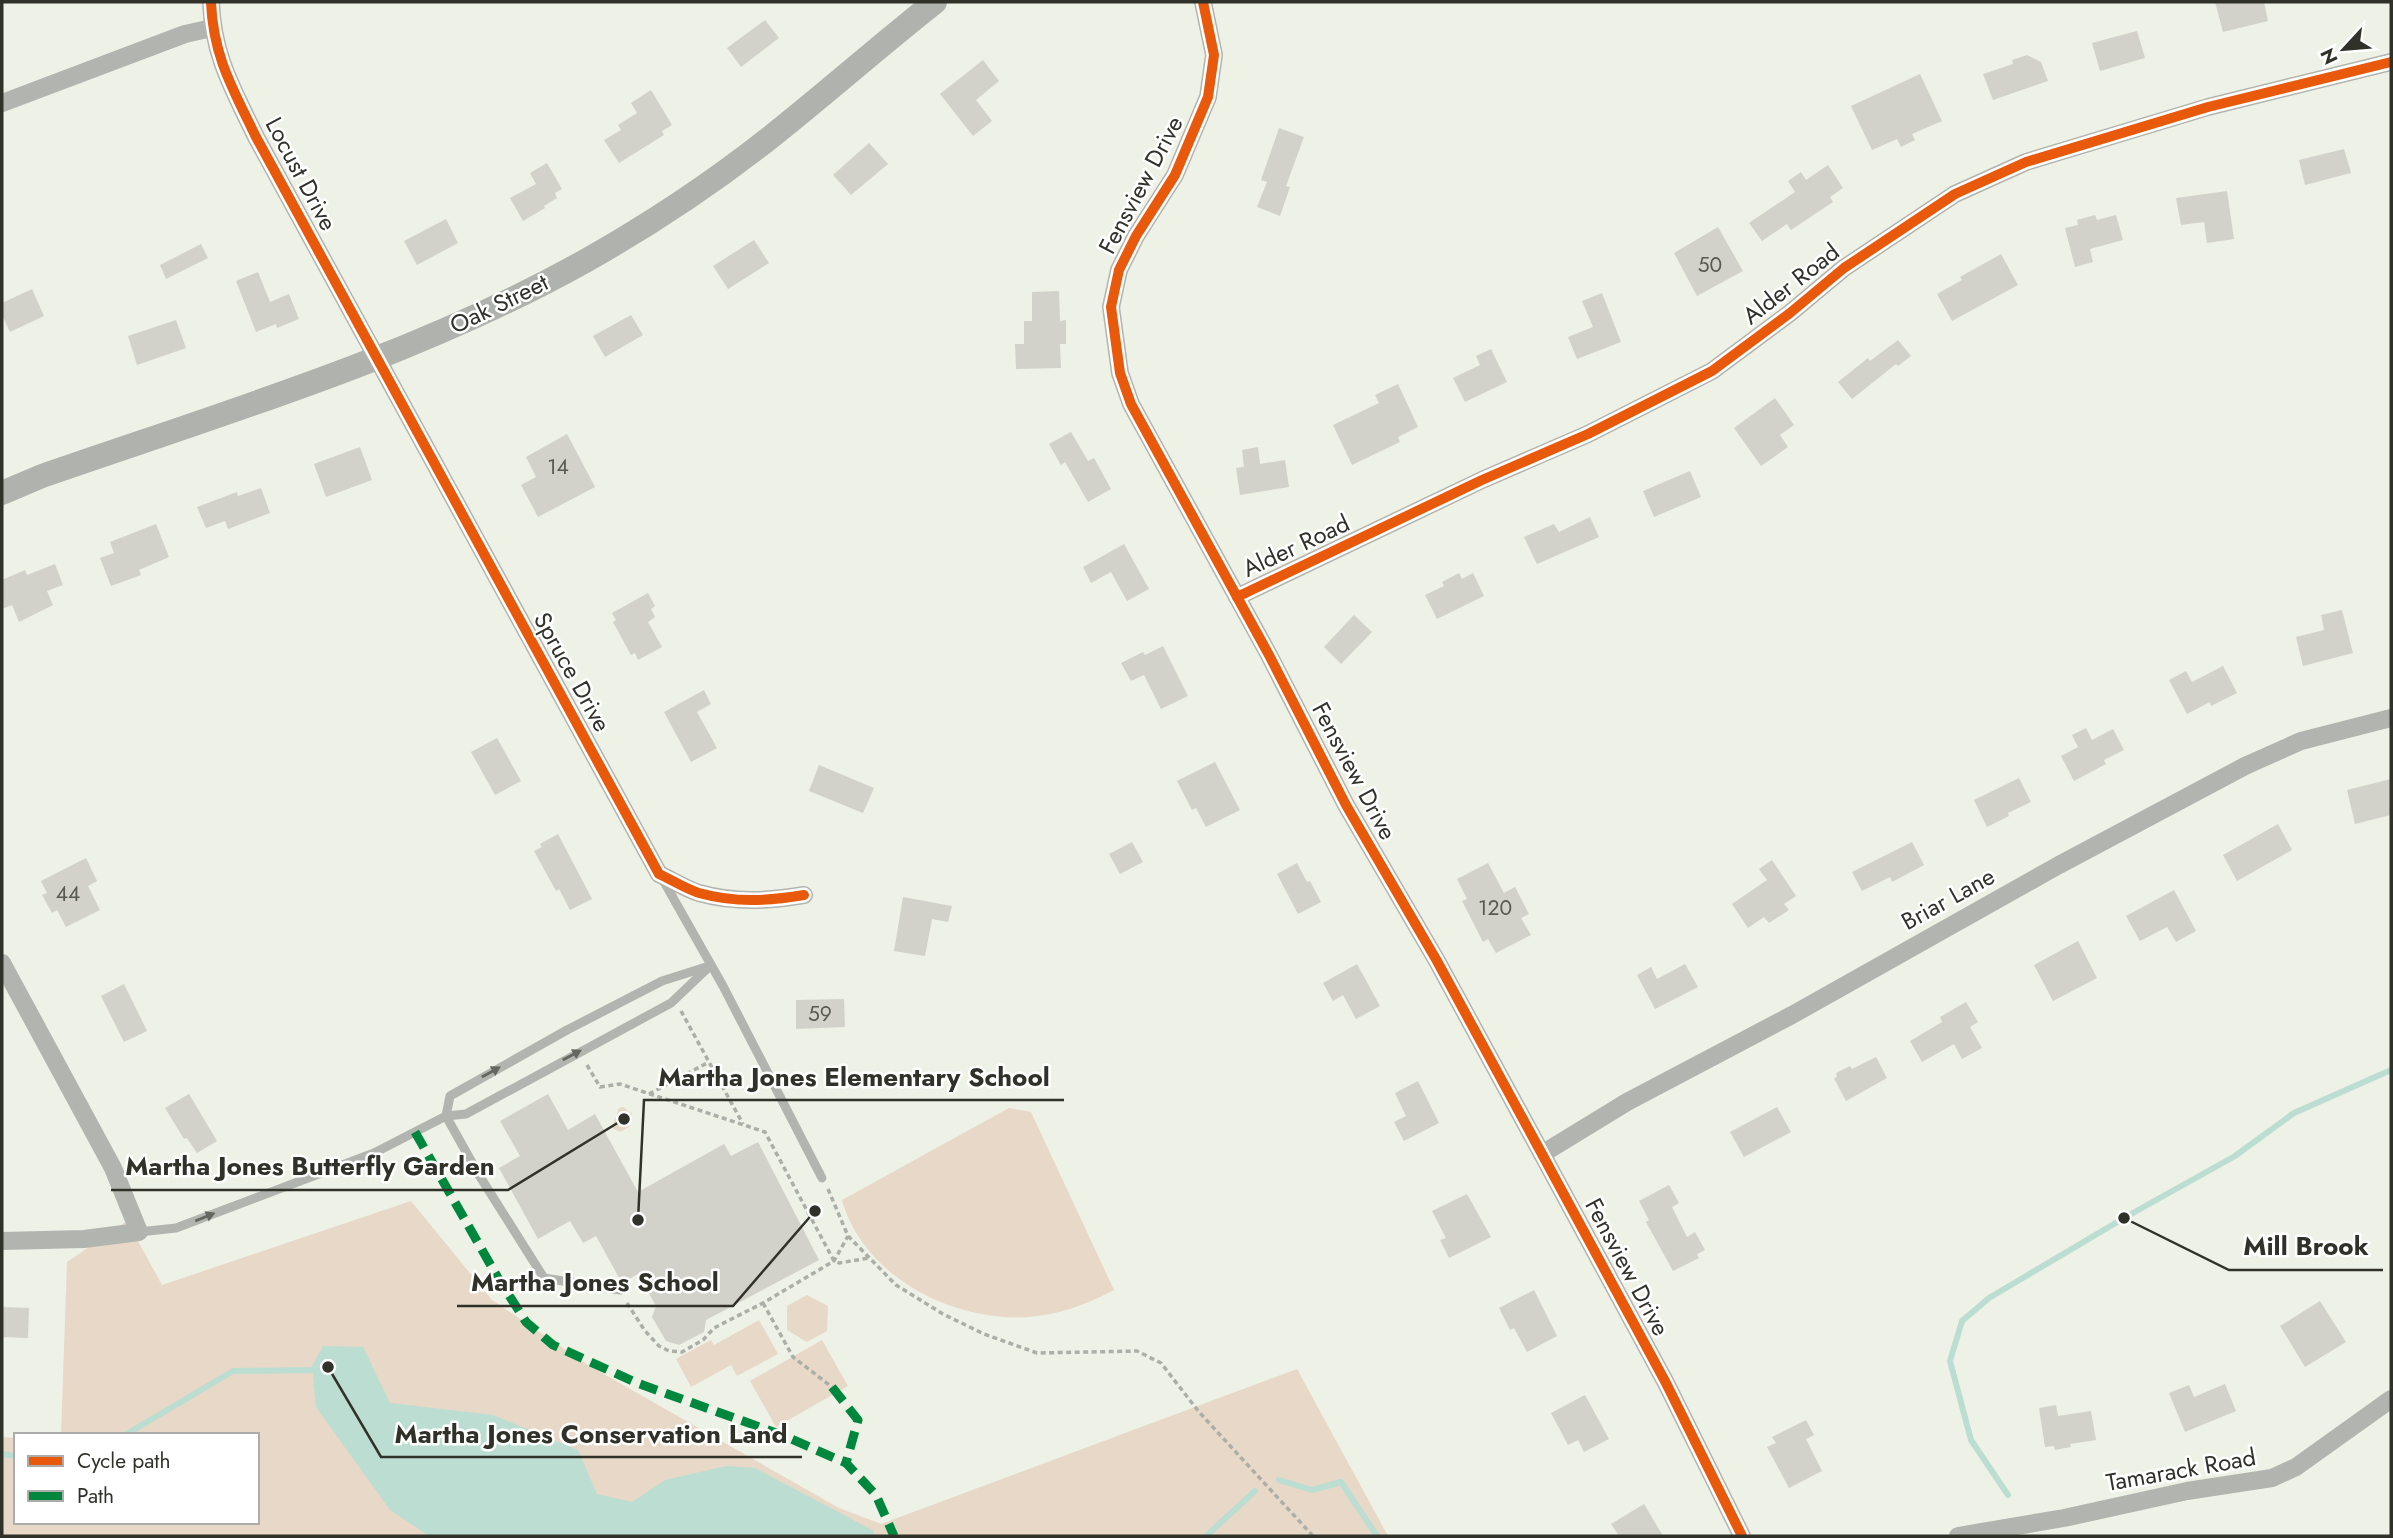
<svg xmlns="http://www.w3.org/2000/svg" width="2393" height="1538" font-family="Jost,sans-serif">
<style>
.green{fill:#e7d8c7}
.water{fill:#bcddd2}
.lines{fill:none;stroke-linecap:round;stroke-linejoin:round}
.stream{stroke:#bcddd2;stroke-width:6}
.building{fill:#d2d2ca}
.path{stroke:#acaea8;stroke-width:3.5;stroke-dasharray:5 3.5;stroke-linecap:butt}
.lane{stroke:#b2b4af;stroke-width:9}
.street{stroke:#b2b4af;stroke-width:18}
.secondary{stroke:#b0b3ad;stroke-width:24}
.quiet{stroke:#00873e;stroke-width:9;stroke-dasharray:18 9;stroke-linecap:butt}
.cycleway-casing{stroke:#fff;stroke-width:15}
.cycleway{stroke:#e8590c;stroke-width:10}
.oneway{fill:#64665f}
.labels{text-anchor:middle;stroke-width:5;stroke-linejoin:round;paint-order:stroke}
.number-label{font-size:21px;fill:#585a52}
.street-label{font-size:24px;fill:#30322a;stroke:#fff}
.leader{fill:none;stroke:#30322a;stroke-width:2.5}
.callout-dot{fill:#30322a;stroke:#fff;stroke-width:2.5}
.callout-label{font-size:26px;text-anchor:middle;font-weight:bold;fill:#30322a;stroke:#fff;stroke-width:5;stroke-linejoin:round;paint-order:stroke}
</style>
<rect width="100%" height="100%" fill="#eef1e6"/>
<g class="green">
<polygon points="623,1107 632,1114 629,1127 620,1132 612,1128 619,1108"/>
<path d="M1009,1108l22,4 83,178c-26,14 -56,25 -86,27 -76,5 -165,-41 -186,-117z"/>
<polygon points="411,1201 492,1300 588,1365 839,1508 881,1524 1297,1369 1388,1536 2,1536 2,1437 16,1438 16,1522 257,1522 257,1435 61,1435 67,1262 127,1221 162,1285"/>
<polygon points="807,1295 828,1306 827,1331 807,1342 787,1330 787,1306"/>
<polygon points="759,1320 778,1354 737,1376 731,1365 691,1387 676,1359 711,1340 714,1345"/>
<polygon points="822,1340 848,1386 776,1427 750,1381"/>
</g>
<polygon class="water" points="323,1346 363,1347 390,1403 493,1415 578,1450 597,1494 632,1502 665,1480 726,1466 755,1468 874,1531 873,1536 429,1536 390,1510 316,1407 312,1366"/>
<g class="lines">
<g class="stream">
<polyline points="125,1435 233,1371 319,1370"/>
<polyline points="2,1454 16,1456"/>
<polyline points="1279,1480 1312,1490 1341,1482 1377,1536"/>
<polyline points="2008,1495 1971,1440 1950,1361 1962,1321 1989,1298 2124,1218 2235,1156 2294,1113 2391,1070"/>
<polyline points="1206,1536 1255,1491"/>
</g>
</g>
<g class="building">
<polygon points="2215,2 2264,2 2268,21 2223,32"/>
<polygon points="765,20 779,38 741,67 727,48"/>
<polygon points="2137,31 2145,58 2100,71 2092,43"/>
<polygon points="2027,55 2041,62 2048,81 1993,100 1983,74 2013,64 2012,60"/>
<polygon points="983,60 999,81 976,100 992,121 973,136 940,94"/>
<polygon points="1920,74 1942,121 1912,134 1915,140 1901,147 1897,139 1872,150 1851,106"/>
<polygon points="651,90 672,125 662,131 664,135 619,163 604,140 621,130 618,125 637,113 631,103"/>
<polygon points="1279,128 1304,137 1286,186 1290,187 1280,216 1257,207 1267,182 1261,180"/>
<polygon points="869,143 888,164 851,195 833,175"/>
<polygon points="2344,149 2351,173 2305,185 2299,160"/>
<polygon points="547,163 562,189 555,193 557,198 544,206 545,208 523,221 510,198 536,184 530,173"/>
<polygon points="1828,165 1843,188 1830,197 1833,202 1791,230 1787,224 1762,241 1749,223 1795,192 1788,181 1801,172 1806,180"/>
<polygon points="2227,191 2234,239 2207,243 2204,222 2181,225 2176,198"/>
<polygon points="2095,215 2097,220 2116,215 2123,240 2090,249 2093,262 2075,267 2065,228 2078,225 2077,220"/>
<polygon points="446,219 458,243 417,265 404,241"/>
<polygon points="1718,227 1743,271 1697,296 1674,253"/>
<polygon points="754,240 769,263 728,289 713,266"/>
<polygon points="201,244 208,258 166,279 160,265"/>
<polygon points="2001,254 2018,285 1952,321 1937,294 1962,280 1960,277"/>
<polygon points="258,272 270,302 289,294 299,319 277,328 276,324 256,332 236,281"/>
<polygon points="32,289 44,316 10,332 2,315 2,303"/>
<polygon points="1059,291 1060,321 1066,320 1066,344 1060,344 1061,368 1016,369 1015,344 1024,344 1024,321 1032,321 1032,292"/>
<polygon points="1602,293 1621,342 1577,359 1568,337 1593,327 1582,301"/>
<polygon points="631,315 643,335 605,357 593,336"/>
<polygon points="176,320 186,348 137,365 128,336"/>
<polygon points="1898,340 1911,356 1898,366 1896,364 1852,399 1838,382 1868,358 1870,361"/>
<polygon points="1491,349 1507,382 1465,402 1453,378 1480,365 1476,356"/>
<polygon points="1398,384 1418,427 1398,437 1400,442 1352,465 1333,425 1379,403 1375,395"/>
<polygon points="1775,398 1794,425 1780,435 1788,447 1761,466 1734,428"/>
<polygon points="1071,432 1088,461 1094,458 1111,489 1088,502 1065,462 1061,465 1049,444"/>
<polygon points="567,434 595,487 538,517 521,485 536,477 526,457"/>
<polygon points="360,447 372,480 326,497 314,464"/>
<polygon points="1258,447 1260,464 1285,460 1289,487 1240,495 1236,468 1244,467 1242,450"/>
<polygon points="1690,471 1701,497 1654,517 1643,491"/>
<polygon points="261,488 270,513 228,529 225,521 206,528 197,507 237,492 238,496"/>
<polygon points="1590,517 1599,537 1537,564 1524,537 1554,524 1559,532"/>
<polygon points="156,524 169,557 139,570 141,575 111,586 100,558 114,553 110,542"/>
<polygon points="1124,544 1149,589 1127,601 1111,572 1091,583 1083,567"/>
<polygon points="55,564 63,585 47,591 53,605 19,622 12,605 2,609 2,580 25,570 27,575"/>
<polygon points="1459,573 1462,579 1473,573 1484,596 1437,619 1425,595 1444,586 1442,582"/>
<polygon points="648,593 655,606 651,609 655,617 648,622 662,647 638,660 635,653 631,655 613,622 616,620 612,613"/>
<polygon points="2342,610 2353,653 2303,666 2296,637 2324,630 2321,615"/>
<polygon points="1354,615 1372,632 1341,664 1324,647"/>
<polygon points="1163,646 1188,696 1161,709 1144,675 1131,681 1121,663 1143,652 1145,655"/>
<polygon points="2223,666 2237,693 2211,706 2210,702 2187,714 2169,680 2186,671 2192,682"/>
<polygon points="704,690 711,704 697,712 717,748 691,762 664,712"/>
<polygon points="2086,728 2092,740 2113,729 2124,750 2104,760 2106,764 2074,781 2061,756 2078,747 2072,735"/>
<polygon points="497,738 521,781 495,795 471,752"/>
<polygon points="1215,762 1240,810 1206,827 1196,808 1192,810 1177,781"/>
<polygon points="819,765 874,788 863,813 809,791"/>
<polygon points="2019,778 2031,802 2008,813 2009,816 1987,827 1974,800"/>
<polygon points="2391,779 2391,815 2355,824 2347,790"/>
<polygon points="2278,824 2292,850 2237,881 2223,855"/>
<polygon points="558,834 592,899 570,910 559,889 556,891 534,851 542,847 540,844"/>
<polygon points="1132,842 1143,862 1120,874 1109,854"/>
<polygon points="1912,842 1924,865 1892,882 1890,877 1862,891 1852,872"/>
<polygon points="86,858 97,881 88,886 100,910 66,927 57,910 52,913 42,895 47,893 41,881"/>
<polygon points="1772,860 1796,896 1784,904 1789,910 1769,923 1764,917 1748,928 1732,904 1767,880 1759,869"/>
<polygon points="1297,863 1307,882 1310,881 1321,902 1298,914 1277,874"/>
<polygon points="1488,863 1504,893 1515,887 1529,914 1521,918 1531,935 1496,953 1488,939 1483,942 1462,901 1467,899 1457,879"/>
<polygon points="2174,890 2196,931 2176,942 2167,927 2140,941 2126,916"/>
<polygon points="903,897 952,906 948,922 932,919 925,956 894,951"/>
<polygon points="2078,941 2097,978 2053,1001 2034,965"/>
<polygon points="1357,964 1380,1006 1356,1019 1343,995 1333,1001 1323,983"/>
<polygon points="1685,964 1698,987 1655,1009 1637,975 1651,967 1657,979"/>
<polygon points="124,984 147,1031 124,1042 101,996"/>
<polygon points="844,999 845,1027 796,1029 796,1000"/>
<polygon points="1966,1002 1978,1022 1970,1027 1982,1048 1962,1059 1954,1044 1922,1062 1910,1041 1942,1022 1940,1017"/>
<polygon points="1876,1057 1887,1078 1846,1101 1834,1078 1837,1077 1836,1073 1850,1066 1852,1069"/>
<polygon points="1418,1081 1439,1123 1404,1141 1394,1122 1406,1116 1395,1093"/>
<polygon points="189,1094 217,1141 197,1153 187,1138 184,1139 165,1108"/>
<polygon points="548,1094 568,1130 595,1114 638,1192 724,1144 731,1156 758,1142 819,1260 706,1320 704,1332 679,1345 666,1341 652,1317 656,1306 638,1274 622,1283 596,1236 583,1243 570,1221 538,1239 499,1168 520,1156 500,1121"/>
<polygon points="1777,1107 1791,1132 1744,1157 1730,1132"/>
<polygon points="1669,1185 1679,1203 1672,1207 1687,1237 1695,1232 1705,1250 1697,1254 1699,1258 1673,1271 1646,1222 1649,1220 1639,1201"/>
<polygon points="1467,1194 1491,1237 1449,1258 1440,1240 1446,1238 1432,1211"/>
<polygon points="1534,1290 1557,1336 1527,1352 1514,1328 1510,1330 1499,1308"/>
<polygon points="2320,1301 2346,1342 2305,1367 2280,1326"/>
<polygon points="2,1307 29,1308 28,1338 2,1337"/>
<polygon points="2225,1384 2236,1411 2185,1432 2169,1393 2189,1385 2194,1397"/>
<polygon points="1585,1395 1609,1439 1584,1452 1578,1440 1568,1445 1551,1413"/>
<polygon points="2056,1405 2058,1416 2091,1411 2096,1440 2070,1444 2071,1447 2055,1450 2054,1446 2045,1447 2039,1408"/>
<polygon points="1806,1420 1814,1435 1806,1439 1822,1471 1789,1488 1767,1447 1776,1443 1772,1437"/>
<polygon points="1644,1504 1663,1536 1619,1536 1611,1524"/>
</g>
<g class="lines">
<g class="path">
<polyline points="681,1011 743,1124"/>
<polyline points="587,1065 600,1087 620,1084 765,1132 834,1261 839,1263 869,1258"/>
<polyline points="649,1094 709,1062"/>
<polyline points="828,1189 848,1236 896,1285 943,1314 984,1334 1037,1353 1137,1351 1161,1363 1199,1412 1313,1536"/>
<polyline points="627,1303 645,1331 659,1346 669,1351 682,1352 703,1340 714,1328 763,1303 834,1261 848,1236"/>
<polyline points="763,1303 793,1357 832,1387"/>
</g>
<g class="lane">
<polyline points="663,880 723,986 822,1178"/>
<polyline points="139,1232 176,1228 374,1153 446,1116 466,1114 671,1003 711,965"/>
<polyline points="620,1290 544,1278 479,1175 446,1116 450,1096 567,1030 662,981 706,967"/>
</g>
<g class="street">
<path d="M211,2c2,54 22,87 45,135l403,737c13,6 27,15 40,19 36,10 69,8 105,2"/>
<polyline points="1203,2 1214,55 1208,97 1175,175 1136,236 1119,270 1111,307 1120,373 1131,404 1269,655 1346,805 1437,961 1542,1154 1666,1383 1742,1536"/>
<polyline points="2,103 185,34 212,28"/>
<polyline points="1237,597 1482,480 1588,434 1712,371 1790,313 1844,268 1955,194 2026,162 2208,107 2391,62"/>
<polyline points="2,963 113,1168 139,1232 84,1239 2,1241"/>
<polyline points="1542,1154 1627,1102 1792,1015 2059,865 2245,766 2301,741 2391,718"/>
<polyline points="1958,1536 2064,1518 2187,1491 2272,1478 2296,1467 2391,1399"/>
</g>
<path class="secondary" d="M2,493l40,-17c184,-64 374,-120 545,-216 62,-35 124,-76 180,-120 57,-45 111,-93 168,-138"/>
<g class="quiet">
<polyline points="415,1132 498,1278 526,1322 553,1345 637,1383 782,1435 846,1463"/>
<polyline points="832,1387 858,1420 846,1463 876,1495 894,1536"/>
</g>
<g class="cycleway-casing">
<g id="cycleway">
<path d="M211,2c2,54 22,87 45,135l403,737c13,6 27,15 40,19 36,10 69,8 105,2"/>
<polyline points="1203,2 1214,55 1208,97 1175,175 1136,236 1119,270 1111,307 1120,373 1131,404 1269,655 1346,805 1437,961 1542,1154 1666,1383 1742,1536"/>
<polyline points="1237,597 1482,480 1588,434 1712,371 1790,313 1844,268 1955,194 2026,162 2208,107 2391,62"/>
</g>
</g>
<use href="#cycleway" class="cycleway"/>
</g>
<defs><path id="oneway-solid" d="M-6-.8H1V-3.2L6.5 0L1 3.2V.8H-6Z" transform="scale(1.75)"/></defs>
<g class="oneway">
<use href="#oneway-solid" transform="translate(572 1055) rotate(-28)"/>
<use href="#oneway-solid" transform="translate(491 1072) rotate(-29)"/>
<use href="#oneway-solid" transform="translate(205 1217) rotate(-22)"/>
</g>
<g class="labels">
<g class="number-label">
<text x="1710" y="272">50</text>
<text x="558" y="474">14</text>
<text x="68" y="901">44</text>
<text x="1495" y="915">120</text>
<text x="820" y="1021">59</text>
</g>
<g class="street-label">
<text transform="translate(301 174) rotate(62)" y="8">Locust Drive</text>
<text transform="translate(1141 185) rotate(-62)" y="8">Fensview Drive</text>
<text transform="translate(1791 284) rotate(-38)" y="8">Alder Road</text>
<text transform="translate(499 304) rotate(-26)" y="8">Oak Street</text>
<text transform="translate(1296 546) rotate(-25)" y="8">Alder Road</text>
<text transform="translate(572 672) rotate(61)" y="8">Spruce Drive</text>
<text transform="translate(1354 771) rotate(62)" y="8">Fensview Drive</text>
<text transform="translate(1948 899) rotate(-29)" y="8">Briar Lane</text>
<text transform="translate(1627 1267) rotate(62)" y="8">Fensview Drive</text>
<text transform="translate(2181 1470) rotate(-10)" y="8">Tamarack Road</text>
</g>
</g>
<path class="leader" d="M638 1220L644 1100H1064M624 1119L508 1190H111M2124 1218L2229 1270H2383M815 1211L733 1306H457M328 1367L381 1457H802"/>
<g class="callout-dot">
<circle cx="638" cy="1220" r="7"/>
<circle cx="624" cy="1119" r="7"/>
<circle cx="2124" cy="1218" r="7"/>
<circle cx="815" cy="1211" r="7"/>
<circle cx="328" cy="1367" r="7"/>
</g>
<g class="callout-label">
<text x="854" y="1086">Martha Jones Elementary School</text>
<text x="310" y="1175">Martha Jones Butterfly Garden</text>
<text x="2306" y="1255">Mill Brook</text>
<text x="595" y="1291">Martha Jones School</text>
<text x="591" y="1443">Martha Jones Conservation Land</text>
</g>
<rect width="2393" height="1538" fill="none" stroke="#30322a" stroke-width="7"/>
<rect x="14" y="1433" width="245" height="91" fill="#ffffff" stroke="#acadaa" stroke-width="2"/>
<rect x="28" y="1456" width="35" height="10" fill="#e8590c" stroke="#acadaa" stroke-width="2"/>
<text x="77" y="1468" font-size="21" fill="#30322a">Cycle path</text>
<rect x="28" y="1491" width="35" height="10" fill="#00873e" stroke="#acadaa" stroke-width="2"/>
<text x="77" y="1503" font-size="21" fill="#30322a">Path</text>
<g transform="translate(2344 49) rotate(244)" stroke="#ffffff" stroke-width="5" paint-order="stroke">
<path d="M0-5L12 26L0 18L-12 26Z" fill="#30322a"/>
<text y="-10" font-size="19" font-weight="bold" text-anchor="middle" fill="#30322a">N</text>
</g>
</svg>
